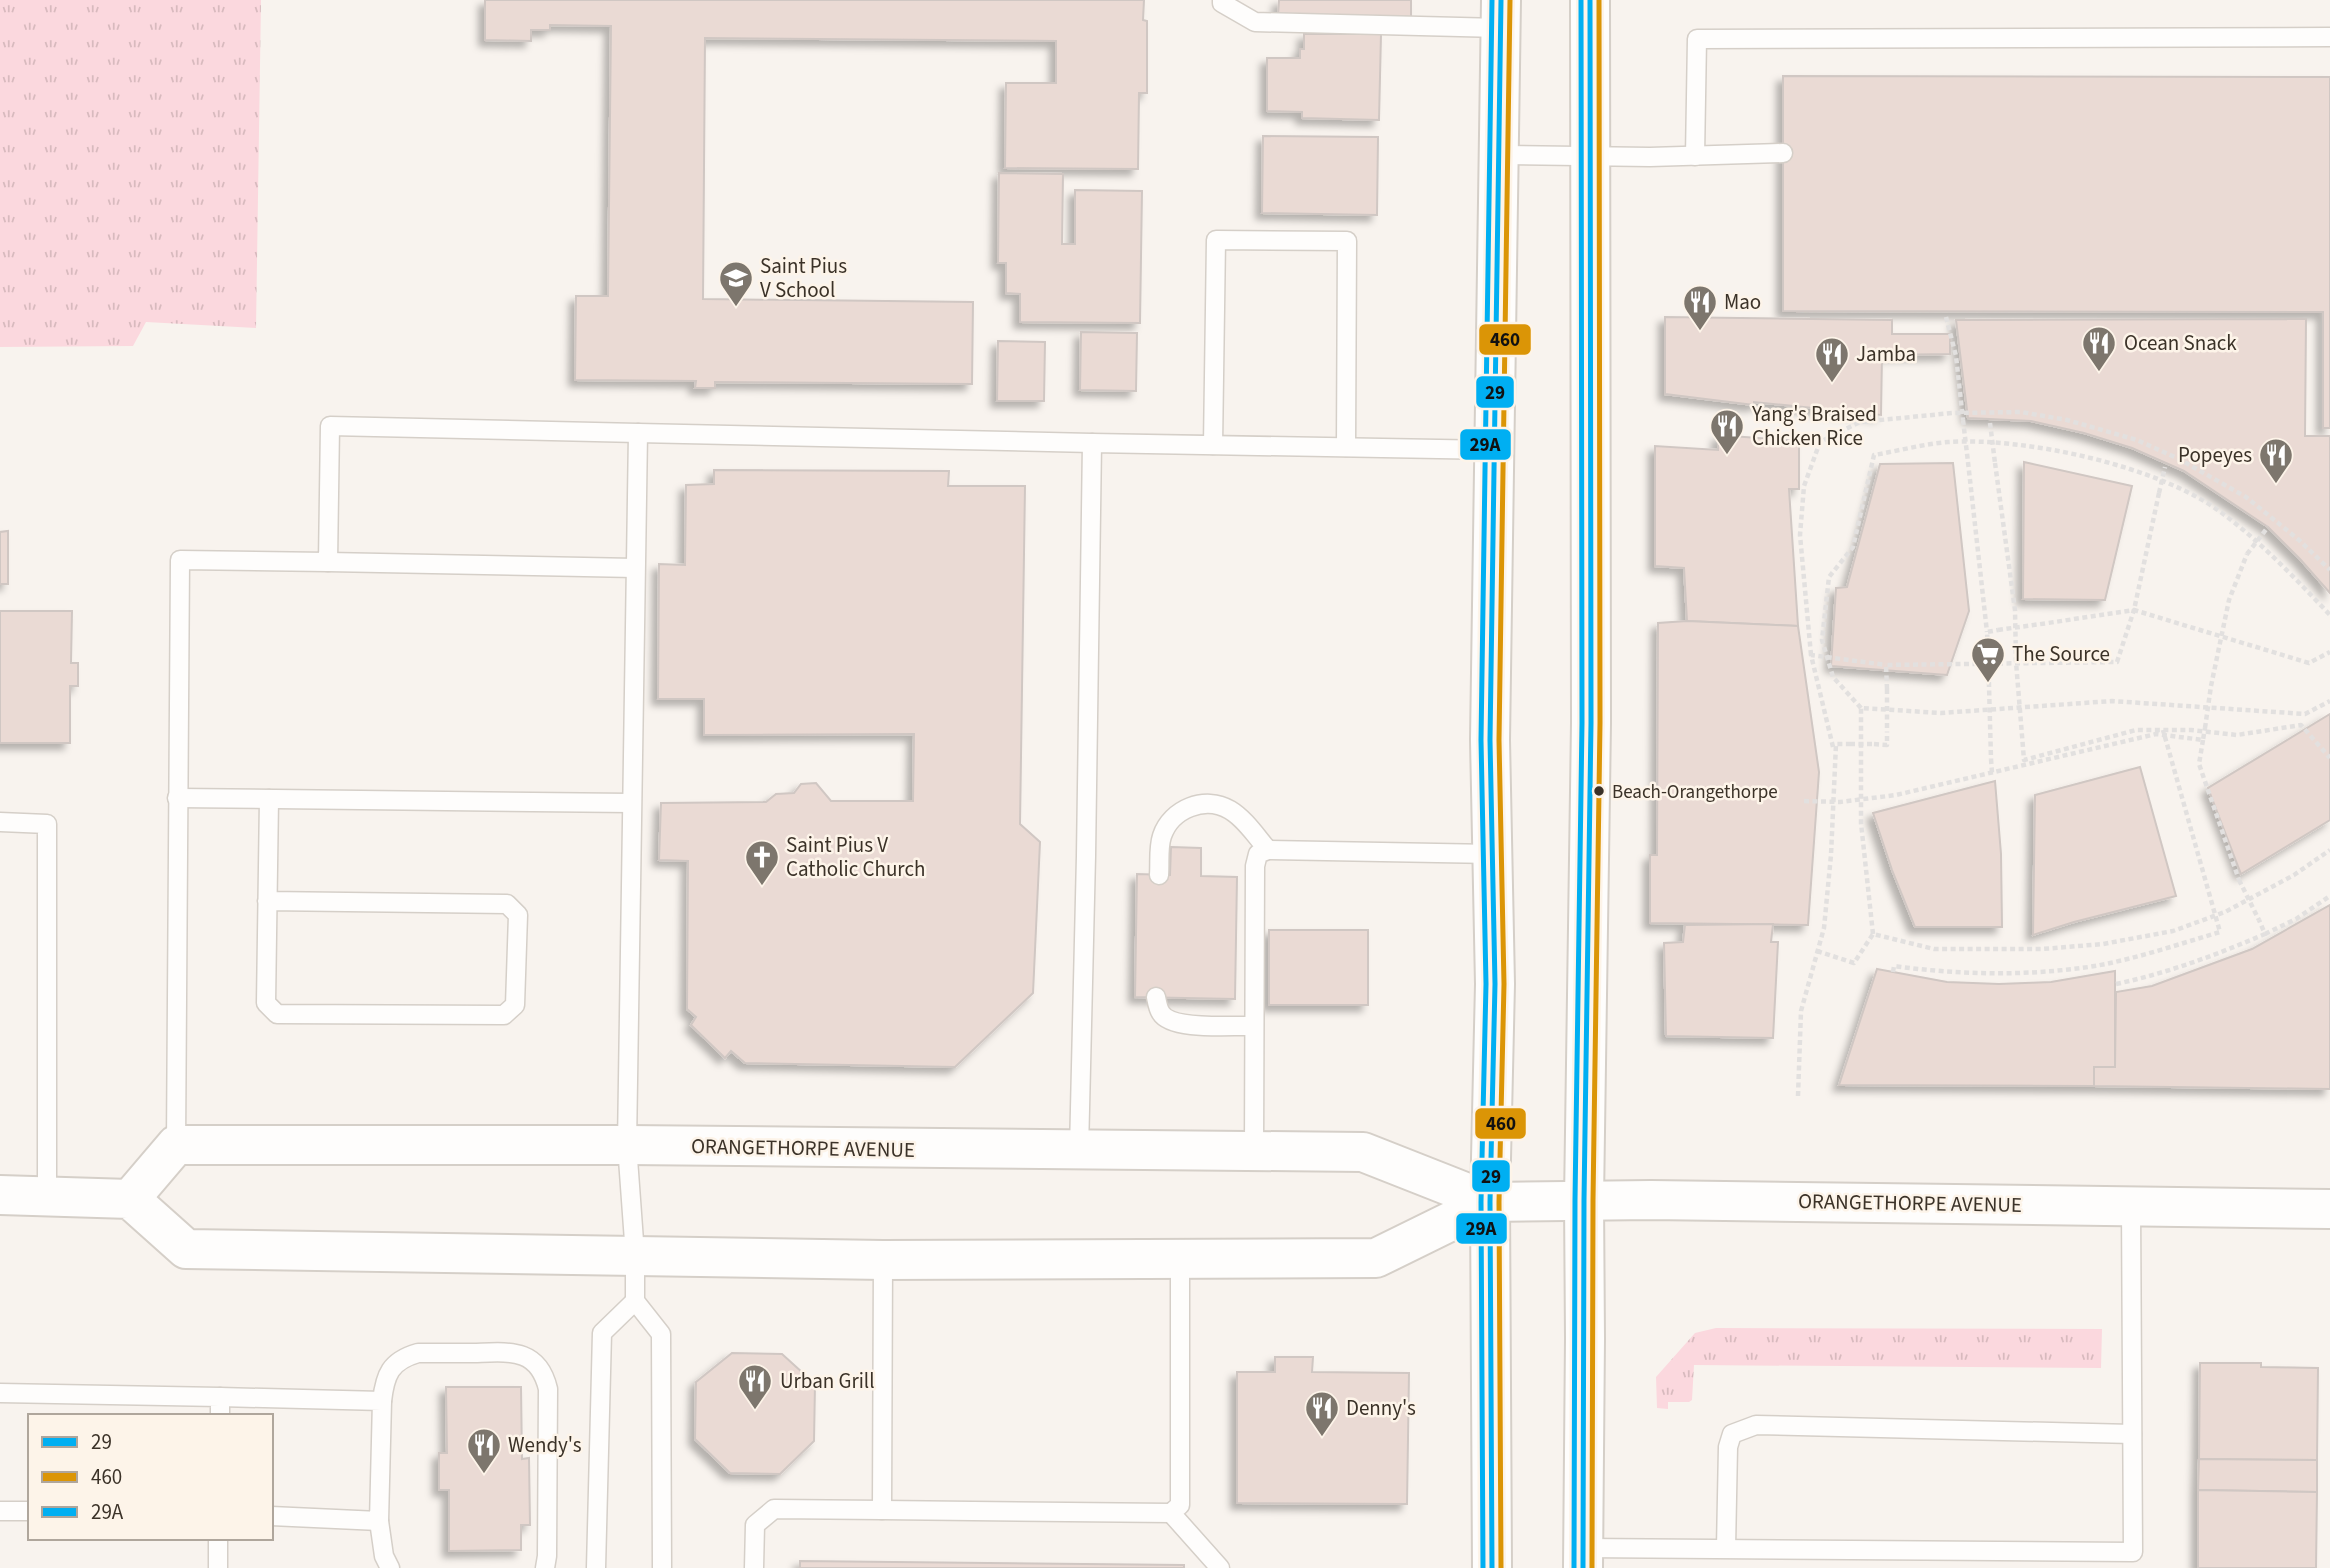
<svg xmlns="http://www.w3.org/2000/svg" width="2330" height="1568" font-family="'Source Sans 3',sans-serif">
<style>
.grass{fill:url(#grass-tufts)}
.building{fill:#eadad4;stroke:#d0c7c3;stroke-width:2;filter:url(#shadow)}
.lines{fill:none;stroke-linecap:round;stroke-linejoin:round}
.service-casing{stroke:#d5cfc8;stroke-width:21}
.primary-casing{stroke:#d5cfc8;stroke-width:42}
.path{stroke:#e2e0df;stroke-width:4.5;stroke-dasharray:5 3.5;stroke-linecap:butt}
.service{stroke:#fefdfc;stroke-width:18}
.primary{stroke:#fefdfc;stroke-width:38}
.path-bridge{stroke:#e2e0df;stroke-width:4.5;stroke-dasharray:5 3.5;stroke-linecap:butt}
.bus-1-casing{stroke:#fdf4e9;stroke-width:10}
.bus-2-casing{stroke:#fdf4e9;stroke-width:10}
.bus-3-casing{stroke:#fdf4e9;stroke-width:10}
.bus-1{stroke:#00aff2;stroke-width:5}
.bus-2{stroke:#db9506;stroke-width:5}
.bus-3{stroke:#00aff2;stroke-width:5}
.bus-dot{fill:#3b3228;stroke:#fdf4e9;stroke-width:2.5}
.labels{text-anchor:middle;stroke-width:5;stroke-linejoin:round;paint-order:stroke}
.bus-label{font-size:19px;fill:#3b3228;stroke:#fdf4e9;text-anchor:start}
.poi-label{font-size:21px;fill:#3b3228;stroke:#fdf4e9;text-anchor:start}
.street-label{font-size:21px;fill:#3b3228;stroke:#fdf4e9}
.line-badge{stroke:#fdf4e9;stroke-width:2.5}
.pale-badge-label{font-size:19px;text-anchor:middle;font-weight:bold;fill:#111}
</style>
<defs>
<pattern id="grass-tufts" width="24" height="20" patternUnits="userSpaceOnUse" patternTransform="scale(1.75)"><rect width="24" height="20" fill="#fbd8de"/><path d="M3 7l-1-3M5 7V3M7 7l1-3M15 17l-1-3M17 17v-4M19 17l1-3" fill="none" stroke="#d8babe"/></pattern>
<filter id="shadow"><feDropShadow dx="-6" dy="6" stdDeviation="3.5" flood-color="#0004"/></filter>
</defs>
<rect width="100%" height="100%" fill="#f8f3ee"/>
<g class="grass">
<polygon points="0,0 261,0 256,328 146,322 133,346 0,347"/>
<polygon points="1716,1328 2102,1329 2101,1368 1694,1365 1692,1400 1689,1402 1668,1402 1668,1409 1657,1408 1656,1377 1695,1333"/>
</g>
<g class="building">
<polygon points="485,0 1144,0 1143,20 1147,21 1147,93 1139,93 1138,169 1005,168 1006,83 1056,83 1056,41 705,38 703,299 973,302 972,384 715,382 715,388 695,388 696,381 575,380 576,296 608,296 611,26 550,25 550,30 531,30 531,41 485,40"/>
<polygon points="1279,0 1411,0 1411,17 1278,16"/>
<polygon points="1304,34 1381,34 1379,120 1302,118 1302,112 1267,111 1267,58 1300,58 1300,49 1304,49"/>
<polygon points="1783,76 2330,77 2330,428 2323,428 2323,312 1783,311"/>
<polygon points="1263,136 1378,137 1377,215 1262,213"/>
<polygon points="999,173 1063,174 1062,244 1075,244 1075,190 1142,191 1140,323 1020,322 1020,294 1006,293 1006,263 998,263"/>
<polygon points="1665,317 1892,320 1892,334 1950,334 1950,354 1882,355 1881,415 1754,402 1754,405 1665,394"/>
<polygon points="2306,319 2305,436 2330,436 2330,593 2300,559 2268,527 2184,471 2132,448 2084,433 2031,421 1968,418 1956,320"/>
<polygon points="1081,332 1137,333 1136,391 1080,390"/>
<polygon points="998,341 1045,342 1044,401 997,401"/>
<polygon points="1718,435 1799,441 1799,489 1789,489 1798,626 1687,621 1684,568 1655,566 1655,446 1718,450"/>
<polygon points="2024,462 2132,486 2105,600 2023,599"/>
<polygon points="1953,463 1969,611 1947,675 1831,666 1836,588 1847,587 1880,464"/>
<polygon points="714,470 949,471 948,486 1025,486 1020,824 1040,842 1033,993 955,1067 745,1063 731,1051 725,1058 691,1025 696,1017 687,1009 688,861 659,860 661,803 766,802 776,794 794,793 801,784 816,783 831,801 913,801 914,734 704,735 704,699 658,699 659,564 685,565 686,485 714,484"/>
<polygon points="8,531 8,584 0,584 0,532"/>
<polygon points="0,611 72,611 71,663 78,663 78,686 70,686 70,743 0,743"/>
<polygon points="1687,621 1798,626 1819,772 1808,925 1650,923 1650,855 1657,855 1658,623"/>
<polygon points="2330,714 2330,820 2241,874 2208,788"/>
<polygon points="2140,767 2176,896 2074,922 2033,935 2035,795"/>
<polygon points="1995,781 2001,854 2002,927 1915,927 1892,870 1873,813"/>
<polygon points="1171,847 1201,848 1201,876 1237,877 1235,999 1135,997 1137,874 1170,875"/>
<polygon points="2330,905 2330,1089 2094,1086 2094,1067 2115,1067 2116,992 2152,986 2252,949"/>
<polygon points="1773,924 1771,942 1778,942 1773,1038 1666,1036 1664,943 1683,942 1685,925"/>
<rect x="1269" y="930" width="99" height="75"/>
<polygon points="1877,969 1947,982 1999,984 2051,982 2115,971 2115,1067 2094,1067 2094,1086 1839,1085"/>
<polygon points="732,1353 782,1354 815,1384 814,1441 780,1474 730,1473 695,1439 696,1382"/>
<polygon points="1275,1357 1313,1357 1312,1372 1409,1373 1407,1504 1237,1503 1237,1372 1275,1372"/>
<polygon points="2200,1363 2261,1363 2261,1367 2318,1368 2317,1460 2199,1459"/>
<polygon points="446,1387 521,1387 522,1459 529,1458 530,1525 521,1525 521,1550 449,1551 449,1490 439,1490 439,1453 447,1453"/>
<polygon points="2199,1459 2317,1460 2317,1492 2198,1490"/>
<polygon points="2198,1490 2317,1492 2316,1568 2198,1568"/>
<polygon points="800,1561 1184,1565 1184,1568 800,1568"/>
</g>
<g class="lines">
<g class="service-casing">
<g id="service">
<polyline points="1222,0 1222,3 1255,22 1500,28"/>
<polyline points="1499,155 1650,157 1783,153"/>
<polyline points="1695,156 1697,39 2330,37"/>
<polyline points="1213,445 1216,240 1347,241 1346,447"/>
<polyline points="328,562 635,568"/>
<polyline points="177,798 631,803"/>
<polyline points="0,822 47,824 47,1196"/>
<path d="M1159,875c1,-13 -1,-27 3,-39 9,-27 43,-41 68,-26 15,9 26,26 38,40"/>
<polyline points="267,901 507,904 518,915 515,1005 504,1015 277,1014 266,1003 269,799"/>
<path d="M1156,997c1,5 2,12 5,16 11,18 71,12 91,13"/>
<polyline points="176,1145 180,560 328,562 330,426 638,433"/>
<polyline points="1079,1151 1086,856 1092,443 1495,450"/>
<polyline points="1254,1152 1255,866 1258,854 1268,850 1493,854"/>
<polyline points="1180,1259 1180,1505 1171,1513 1220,1568"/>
<polyline points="0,1393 220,1397 220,1416"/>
<polyline points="220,1397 382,1401 379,1521 271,1516"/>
<path d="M382,1401c3,-26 8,-40 36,-48 18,0 37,0 55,0 35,-1 65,-6 75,36l-1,167 -2,12"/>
<polyline points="882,1510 1171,1513"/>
<polyline points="0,1511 30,1511"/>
<polyline points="379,1521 384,1556 390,1568"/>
<polyline points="1583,1548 2133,1552 2131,1206"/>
<polyline points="1726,1548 1728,1447 1732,1434 1756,1425 2132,1434"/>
<polyline points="218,1568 218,1538"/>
<polyline points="596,1568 602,1333 635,1301"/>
<polyline points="662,1568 661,1334 635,1301 635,1255 627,1145 638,433 1092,443"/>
<polyline points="754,1568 755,1525 774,1509 882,1510 883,1260"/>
</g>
</g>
<g class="primary-casing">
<g id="primary">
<polyline points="0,1195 130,1199 186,1249 883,1260 1376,1258 1490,1202"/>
<polyline points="130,1199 176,1145 627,1145 1363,1152 1490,1202 1651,1200 2330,1209"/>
<polyline points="1492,1568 1490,1202 1495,984 1490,740 1501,0"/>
<polyline points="1583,1568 1585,1338 1584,1200 1591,723 1590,0"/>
</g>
</g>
<g class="path">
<polyline points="1946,317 1956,356 1963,420"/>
<polyline points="1968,462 1987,632"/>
<polyline points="1995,463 2015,610 2016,662 2024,760 2136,730 2191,730 2237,735 2301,725 2330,758"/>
<polyline points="2159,493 2134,610 2309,663 2330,652"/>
<polyline points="1988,648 1987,632 1998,630"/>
<polyline points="1811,655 1800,535 1804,486 1820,442 1860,422 1952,413 2021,412 2067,420 2137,440 2179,459 2246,497 2299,540 2330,570"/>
<polyline points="2211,686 2229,600 2247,554"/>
<polyline points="1887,689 1886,665 2117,662 2134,610 2048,623"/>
<path d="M1861,708l-28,-31 -11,-37 7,-63 24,-30 21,-92c24,-4 49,-11 74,-13 77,-5 212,24 274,71 40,30 74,66 108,102"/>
<polyline points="2203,740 2199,764 2239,880"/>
<polyline points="1874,744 1887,745 1887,732"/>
<polyline points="1833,747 1811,655 1886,665"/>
<polyline points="1991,759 1992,773"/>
<polyline points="1804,801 1840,802 1896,795 2156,734 2203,740 2205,728"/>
<polyline points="1873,934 1861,823 1861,708 1941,713 2112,701 2305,714 2330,701"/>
<polyline points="2265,934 2296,919 2330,896"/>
<polyline points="1817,951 1854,963 1873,934 1934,949 2042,949 2103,944 2173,931 2225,912 2294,875 2330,850"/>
<path d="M1893,972l1,-6c59,8 119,10 179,3 49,-5 99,-23 147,-37l-57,-202"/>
<path d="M2116,984c52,-11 100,-29 149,-50l-6,-14"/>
<polyline points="1798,1096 1801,1011 1824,928 1831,855 1836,744 1850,744"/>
</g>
<use href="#service" class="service"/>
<use href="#primary" class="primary"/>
<g class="path-bridge">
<polyline points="1963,420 1968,462"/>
<polyline points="1990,423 1995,463"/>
<polyline points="2159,493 2165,467"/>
<polyline points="2247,554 2268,527"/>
<polyline points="1998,630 2048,623"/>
<polyline points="1988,648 1991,759"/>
<polyline points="1887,689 1887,732"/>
<polyline points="2205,728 2211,686"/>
<polyline points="1850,744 1874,744"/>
<polyline points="2239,880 2259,920"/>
</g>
<g class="bus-1-casing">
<g id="bus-1">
<polyline points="1492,1568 1490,1202 1495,984 1490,740 1501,0"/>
<polyline points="1583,1568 1584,1200 1591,723 1590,0"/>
</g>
</g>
<g class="bus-2-casing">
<g id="bus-2">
<polyline points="1501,1568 1499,1202 1504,984 1499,740 1510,0"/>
<polyline points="1592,1568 1593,1200 1600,723 1599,0"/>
</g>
</g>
<g class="bus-3-casing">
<g id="bus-3">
<polyline points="1483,1568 1481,1202 1486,984 1481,740 1492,0"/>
<polyline points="1574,1568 1575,1200 1582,723 1581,0"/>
</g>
</g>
<use href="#bus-1" class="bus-1"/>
<use href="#bus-2" class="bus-2"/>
<use href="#bus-3" class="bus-3"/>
</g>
<defs>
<g id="school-pin" transform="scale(1.75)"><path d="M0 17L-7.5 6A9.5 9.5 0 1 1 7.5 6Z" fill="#7d766d" stroke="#fdf4e9"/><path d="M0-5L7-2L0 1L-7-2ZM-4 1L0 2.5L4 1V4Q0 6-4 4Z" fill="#fff"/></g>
<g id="restaurant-pin" transform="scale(1.75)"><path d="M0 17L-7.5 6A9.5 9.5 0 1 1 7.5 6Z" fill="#7d766d" stroke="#fdf4e9"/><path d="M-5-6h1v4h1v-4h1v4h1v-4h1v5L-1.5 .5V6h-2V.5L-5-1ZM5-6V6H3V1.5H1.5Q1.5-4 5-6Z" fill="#fff"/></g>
<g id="supermarket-pin" transform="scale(1.75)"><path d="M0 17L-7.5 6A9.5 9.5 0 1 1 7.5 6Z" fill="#7d766d" stroke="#fdf4e9"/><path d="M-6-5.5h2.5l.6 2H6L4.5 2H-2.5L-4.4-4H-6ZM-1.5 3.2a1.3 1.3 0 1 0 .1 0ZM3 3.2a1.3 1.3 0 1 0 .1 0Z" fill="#fff"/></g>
<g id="church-pin" transform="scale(1.75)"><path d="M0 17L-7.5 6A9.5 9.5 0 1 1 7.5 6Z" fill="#7d766d" stroke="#fdf4e9"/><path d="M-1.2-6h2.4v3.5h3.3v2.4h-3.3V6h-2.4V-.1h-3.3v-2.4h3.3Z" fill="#fff"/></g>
</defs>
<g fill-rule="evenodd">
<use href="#school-pin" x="736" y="278"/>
<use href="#restaurant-pin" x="1700" y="302"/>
<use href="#restaurant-pin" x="2099" y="343"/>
<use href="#restaurant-pin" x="1832" y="354"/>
<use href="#restaurant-pin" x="1727" y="426"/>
<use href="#restaurant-pin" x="2276" y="455"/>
<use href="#supermarket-pin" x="1988" y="654"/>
<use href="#church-pin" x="762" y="857"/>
<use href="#restaurant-pin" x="755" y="1381"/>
<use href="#restaurant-pin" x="1322" y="1408"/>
<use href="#restaurant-pin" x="484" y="1445"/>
</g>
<circle class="bus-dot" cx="1599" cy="791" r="6"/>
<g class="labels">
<g class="bus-label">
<text x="1612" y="798">Beach-Orangethorpe</text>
</g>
<g class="poi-label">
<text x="760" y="273">Saint Pius<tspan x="760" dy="24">V School</tspan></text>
<text x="1724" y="309">Mao</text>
<text x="2124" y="350">Ocean Snack</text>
<text x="1856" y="361">Jamba</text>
<text x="1752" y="421">Yang's Braised<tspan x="1752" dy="24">Chicken Rice</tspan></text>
<text x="2252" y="462" text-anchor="end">Popeyes</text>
<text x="2012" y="661">The Source</text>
<text x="786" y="852">Saint Pius V<tspan x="786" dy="24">Catholic Church</tspan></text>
<text x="780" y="1388">Urban Grill</text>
<text x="1346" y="1415">Denny's</text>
<text x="508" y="1452">Wendy's</text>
</g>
<g class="street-label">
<text transform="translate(803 1148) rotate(1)" y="7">ORANGETHORPE AVENUE</text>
<text transform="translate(1910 1203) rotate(1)" y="7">ORANGETHORPE AVENUE</text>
</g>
</g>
<g class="line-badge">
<rect x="1478" y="323" width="54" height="33" rx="7" fill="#db9506"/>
<rect x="1475" y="375" width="40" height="34" rx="7" fill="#00aff2"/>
<rect x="1459" y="428" width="53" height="33" rx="7" fill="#00aff2"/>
<rect x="1474" y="1107" width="53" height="33" rx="7" fill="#db9506"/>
<rect x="1471" y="1159" width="40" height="34" rx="7" fill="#00aff2"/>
<rect x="1455" y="1212" width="53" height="33" rx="7" fill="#00aff2"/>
</g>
<g class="pale-badge-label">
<text x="1505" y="346">460</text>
<text x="1495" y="399">29</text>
<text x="1485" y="451">29A</text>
<text x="1501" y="1130">460</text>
<text x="1491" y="1183">29</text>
<text x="1481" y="1235">29A</text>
</g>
<rect x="28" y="1414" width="245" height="126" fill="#fdf4e9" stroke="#afa69c" stroke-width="2"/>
<rect x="42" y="1437" width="35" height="10" fill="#00aff2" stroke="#afa69c" stroke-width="2"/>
<text x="91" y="1449" font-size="21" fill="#3b3228">29</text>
<rect x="42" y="1472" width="35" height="10" fill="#db9506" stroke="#afa69c" stroke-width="2"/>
<text x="91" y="1484" font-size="21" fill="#3b3228">460</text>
<rect x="42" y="1507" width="35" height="10" fill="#00aff2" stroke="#afa69c" stroke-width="2"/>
<text x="91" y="1519" font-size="21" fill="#3b3228">29A</text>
</svg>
